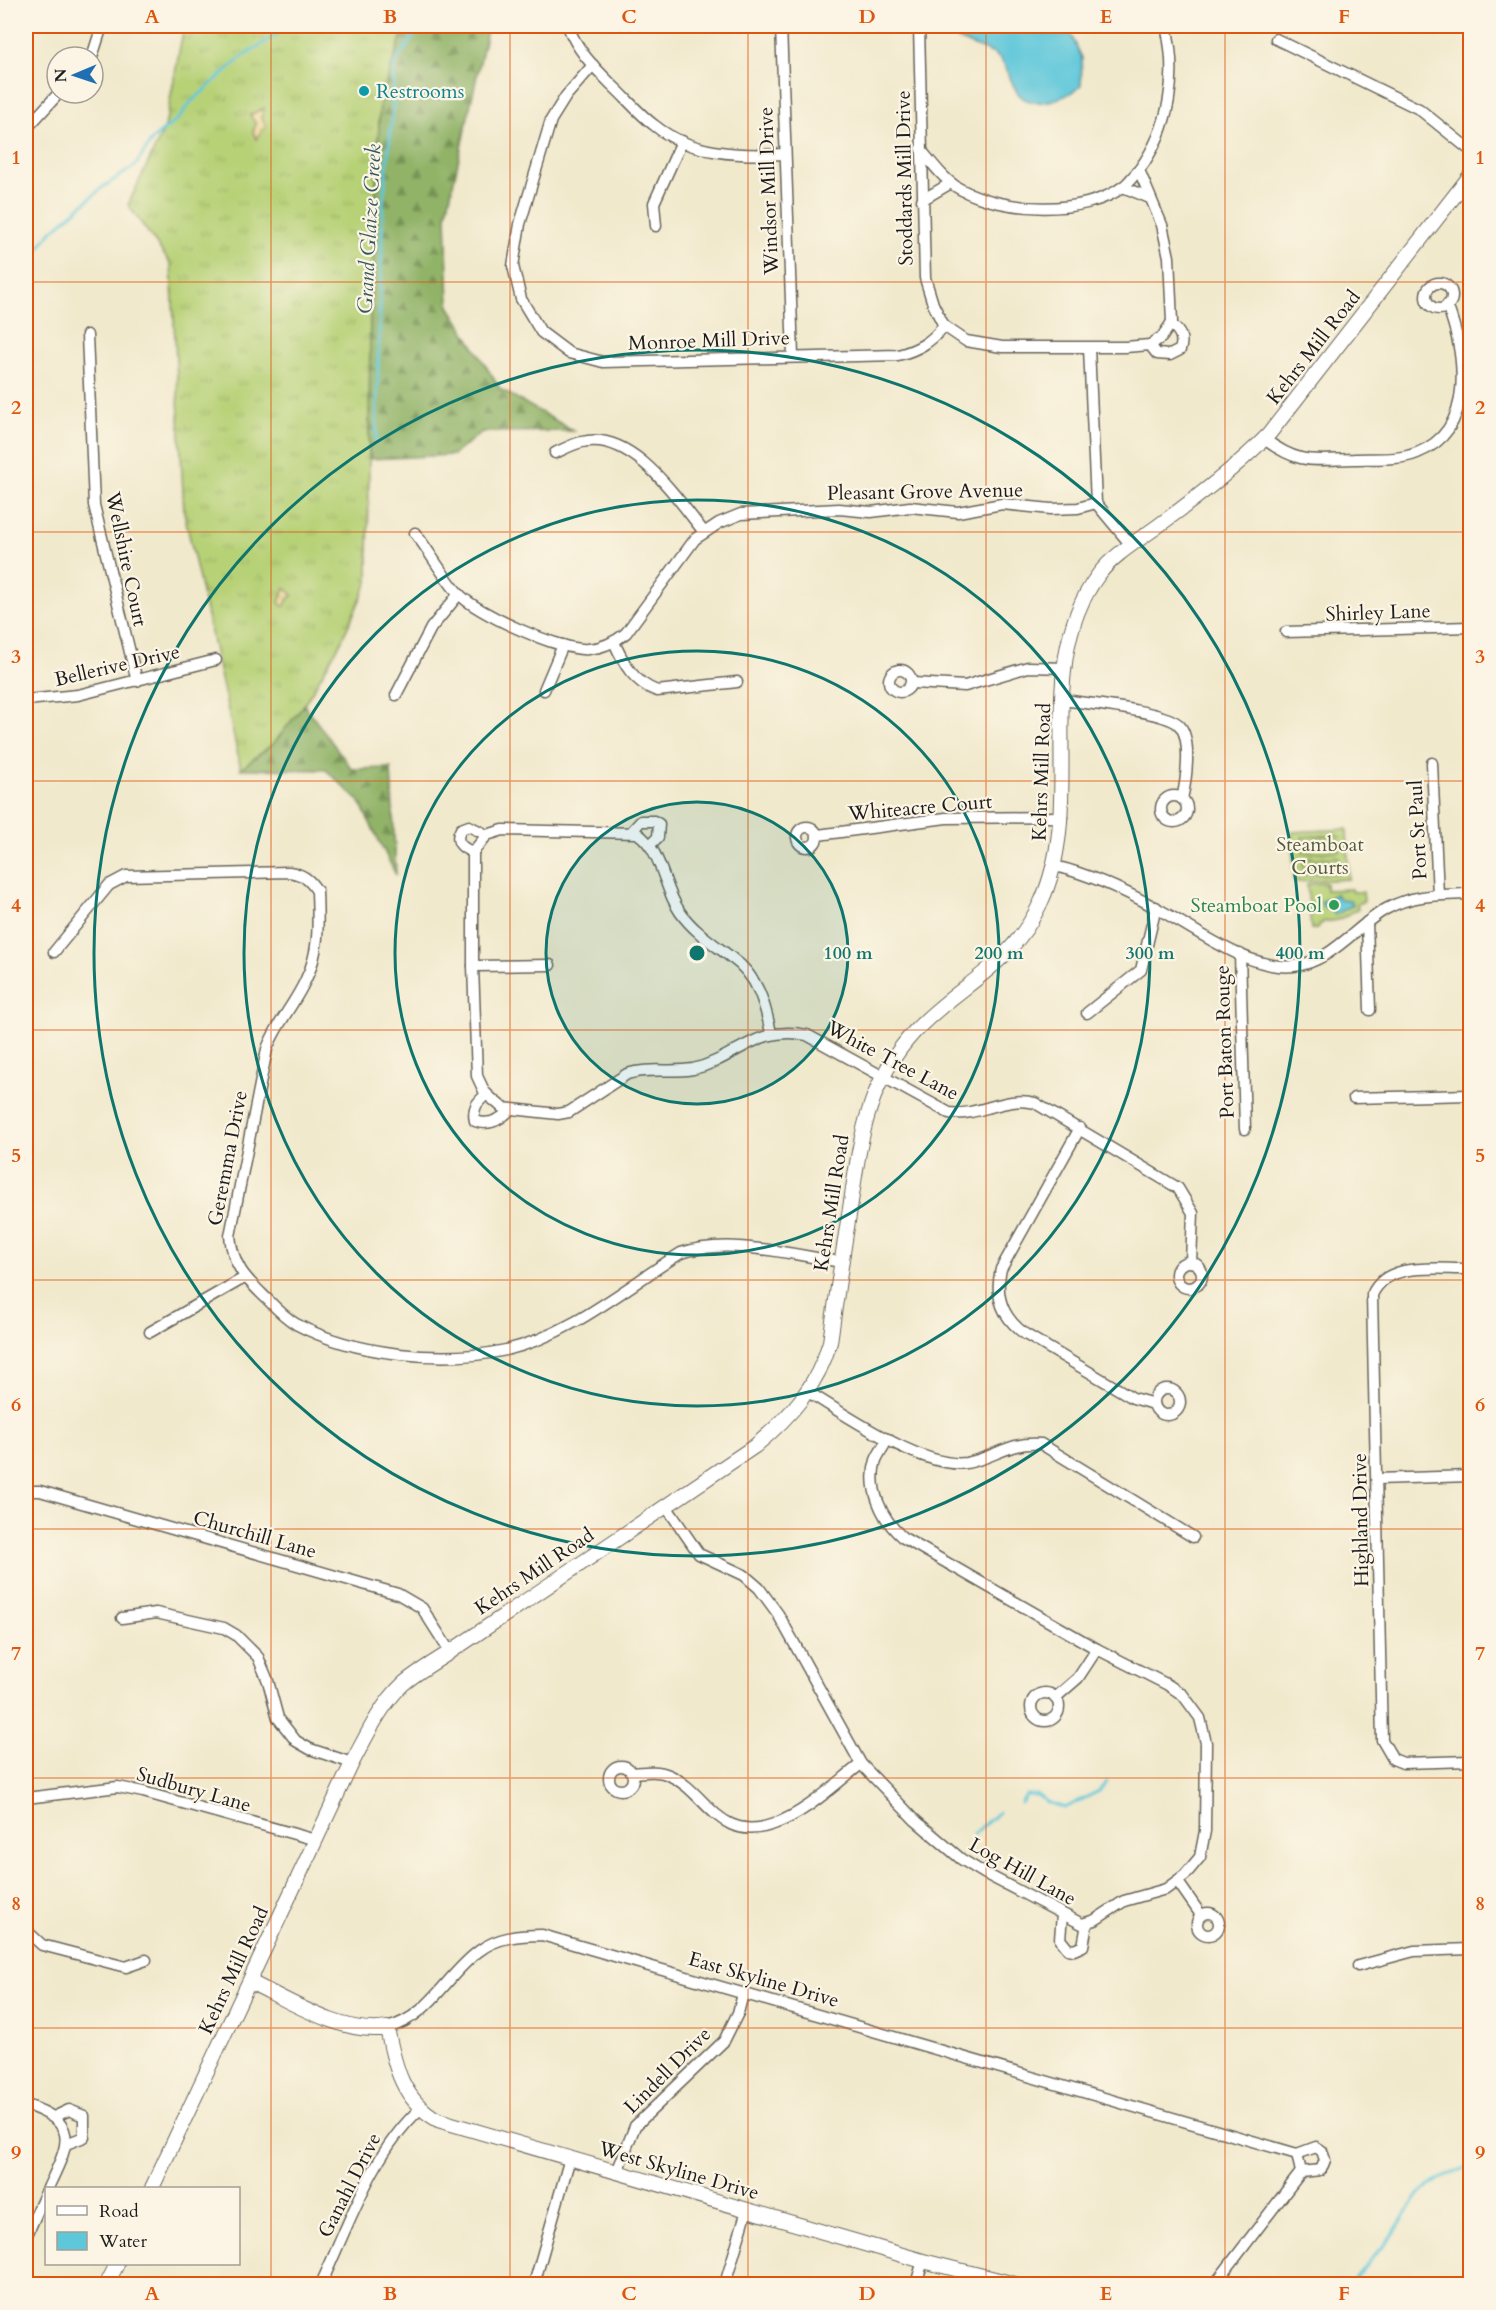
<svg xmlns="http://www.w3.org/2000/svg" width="1496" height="2310" font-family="Cardo,serif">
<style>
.grass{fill:url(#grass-tufts);stroke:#6a764a;stroke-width:1.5}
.forest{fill:url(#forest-firs);stroke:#566842;stroke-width:1.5}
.sand{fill:url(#sand-dots);stroke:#857b5d;stroke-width:1.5}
.park{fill:url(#park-dots);stroke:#6a764a;stroke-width:1.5}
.pitch{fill:#b7d177;stroke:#6a764a;stroke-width:1.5}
.water{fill:#5ec7da;stroke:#3d727b;stroke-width:1.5}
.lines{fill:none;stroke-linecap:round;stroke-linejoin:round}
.stream{stroke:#5ec7da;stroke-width:3}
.minor-casing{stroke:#67645a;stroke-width:13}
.tertiary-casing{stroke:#67645a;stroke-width:16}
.minor{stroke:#fff;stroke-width:10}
.tertiary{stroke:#fff;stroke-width:14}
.grid{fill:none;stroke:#de560d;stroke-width:1.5;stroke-opacity:0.55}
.ring{fill:none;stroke:#0f766e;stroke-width:3}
.culture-dot{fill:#0f9aa8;stroke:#fcf5e5;stroke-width:2}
.leisure-dot{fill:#2e9e5b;stroke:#fcf5e5;stroke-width:2}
.labels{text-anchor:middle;stroke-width:4.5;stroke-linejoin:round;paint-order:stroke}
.culture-label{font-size:20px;fill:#0d838f;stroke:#fcf5e5;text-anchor:start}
.street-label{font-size:20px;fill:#1c1c1c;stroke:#fcf5e5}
.park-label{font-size:20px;fill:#525b3c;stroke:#fcf5e5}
.leisure-label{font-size:20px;fill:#27864d;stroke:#fcf5e5;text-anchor:end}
.water-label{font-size:21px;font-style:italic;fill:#33585e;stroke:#fcf5e5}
.centre{fill:#0f766e;stroke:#fcf5e5;stroke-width:3}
.ring-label{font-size:18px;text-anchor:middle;font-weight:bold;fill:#0f766e;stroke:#fcf5e5;stroke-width:4.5;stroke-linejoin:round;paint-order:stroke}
.neatline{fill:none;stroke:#de560d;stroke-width:2}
.grid-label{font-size:20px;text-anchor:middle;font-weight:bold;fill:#de560d}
</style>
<defs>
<pattern id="grass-tufts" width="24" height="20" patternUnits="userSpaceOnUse" patternTransform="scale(1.5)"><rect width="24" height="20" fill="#b7d177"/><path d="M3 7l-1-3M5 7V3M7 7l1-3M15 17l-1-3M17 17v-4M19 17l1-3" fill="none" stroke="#9db366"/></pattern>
<pattern id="forest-firs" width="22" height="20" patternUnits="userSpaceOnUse" patternTransform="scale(1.5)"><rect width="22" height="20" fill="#91b368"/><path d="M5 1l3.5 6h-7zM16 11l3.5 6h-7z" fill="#769155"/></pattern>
<pattern id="sand-dots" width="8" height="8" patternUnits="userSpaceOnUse" patternTransform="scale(1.5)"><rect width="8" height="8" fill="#eeda9e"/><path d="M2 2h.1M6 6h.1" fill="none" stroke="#ccba88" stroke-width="1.8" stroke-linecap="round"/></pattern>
<pattern id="park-dots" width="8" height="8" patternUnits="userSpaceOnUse" patternTransform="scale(1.5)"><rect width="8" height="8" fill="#b7d177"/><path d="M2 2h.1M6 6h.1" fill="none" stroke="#9db366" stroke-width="1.8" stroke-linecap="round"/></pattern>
</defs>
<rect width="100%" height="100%" fill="#fcf5e5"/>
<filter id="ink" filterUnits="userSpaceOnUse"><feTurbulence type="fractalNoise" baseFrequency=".0167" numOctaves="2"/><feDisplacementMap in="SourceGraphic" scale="12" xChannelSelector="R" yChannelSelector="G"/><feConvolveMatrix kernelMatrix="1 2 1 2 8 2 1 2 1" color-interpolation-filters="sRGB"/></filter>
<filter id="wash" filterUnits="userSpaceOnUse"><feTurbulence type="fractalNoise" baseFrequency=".008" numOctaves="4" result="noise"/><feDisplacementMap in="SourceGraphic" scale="24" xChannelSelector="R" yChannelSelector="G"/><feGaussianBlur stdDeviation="1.35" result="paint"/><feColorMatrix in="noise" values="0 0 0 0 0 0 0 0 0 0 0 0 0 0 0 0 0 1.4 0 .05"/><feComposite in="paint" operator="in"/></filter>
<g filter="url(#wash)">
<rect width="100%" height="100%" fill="#f1e9cc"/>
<polygon class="grass" points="184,26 405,26 380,102 370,321 368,582 341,642 304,705 275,742 241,769 184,512 171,264 128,205 165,127"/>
<g class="forest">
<polygon points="405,26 488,26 446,216 449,306 500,389 574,431 482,432 453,455 369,459 370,321 380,102"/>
<polygon points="304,705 352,769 391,768 396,875 359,801 326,770 241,769 275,742"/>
</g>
<g class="sand">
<polygon points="264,108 262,118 266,127 256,139 253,132 256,124 250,115"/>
<polygon points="285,588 293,595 287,600 285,606 282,606 279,602"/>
</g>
<polygon class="park" points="1347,829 1349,879 1294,882 1292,832"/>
<g class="pitch">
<polygon points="1338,835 1339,851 1303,853 1302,837"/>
<polygon points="1339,857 1340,873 1304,875 1303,859"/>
<polygon points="1326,883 1326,890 1351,889 1352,892 1363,892 1364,901 1357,904 1358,909 1338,920 1323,922 1317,929 1311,929 1307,884"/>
</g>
<g class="water">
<path d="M942,26h125l15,32 -1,28c-12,10 -23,14 -38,16 -37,4 -27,-35 -49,-48 -17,-9 -42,-12 -52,-28z"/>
<polygon points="1336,894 1339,899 1350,900 1353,905 1335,915 1331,908 1324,908 1321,902"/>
</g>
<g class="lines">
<g class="stream">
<polyline points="26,265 51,232 103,187 135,166 153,139 180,117 190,103 241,58 289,26"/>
<polyline points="376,442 383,202 393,108 394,64 421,26"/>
<polyline points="1021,1803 1026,1795 1037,1795 1047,1802 1065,1808 1099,1791 1107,1782"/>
<polyline points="973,1834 999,1812"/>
<polyline points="1350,2284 1392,2235 1418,2196 1438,2180 1470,2165"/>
</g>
</g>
</g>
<g filter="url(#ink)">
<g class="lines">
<g class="minor-casing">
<g id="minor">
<path d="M568,26c9,25 27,42 46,61 13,12 25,27 40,38 37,30 85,31 131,29"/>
<polyline points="781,26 793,356"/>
<polyline points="919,26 925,278 933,304 944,326"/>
<polyline points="1276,39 1419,109 1470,150"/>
<polyline points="92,57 102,26"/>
<path d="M593,65l-27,31 -15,24 -31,104 -7,42 8,33 20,33 28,21 34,9 295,-7c20,-5 33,-13 46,-29l22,15 36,6h123l25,-2 12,-8 10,-15 -3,-65 -7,-32 -23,-55c31,-42 39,-94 27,-144"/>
<polyline points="26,129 59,93"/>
<path d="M921,150c11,13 24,31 39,39 43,23 124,28 164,-3 5,-4 10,-11 15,-16"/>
<polyline points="1123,187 1150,198"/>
<polyline points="922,200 951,183"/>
<polyline points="656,226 654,203 682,141"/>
<circle cx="1439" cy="296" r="13"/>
<polyline points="87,335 94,505 137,681"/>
<path d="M1150,345l7,9 13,1 10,-5c4,-12 0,-18 -9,-26"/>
<polyline points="1089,348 1096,503 1131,545"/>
<path d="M1264,439c36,26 47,21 90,20 20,-1 43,2 63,-6 60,-23 48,-101 30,-148"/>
<path d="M555,453c9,-4 18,-9 27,-11 51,-12 95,57 122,90"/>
<path d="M415,533c15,19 27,42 43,60 17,20 105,59 130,56 15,-1 27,-7 38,-16l69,-94 24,-16 22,-9 98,-5 32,3 39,-5 48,5 44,-8 49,5 27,-1 18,-5"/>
<polyline points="1286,632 1470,627"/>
<path d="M614,642c10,22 19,40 43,49l80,-9"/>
<circle cx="900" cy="681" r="11"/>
<polyline points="913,683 965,686 1028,667 1066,668"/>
<polyline points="544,690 563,645"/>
<polyline points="396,695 431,628 459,594"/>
<polyline points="26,700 78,695 216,660"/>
<path d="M1063,700c21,3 106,11 117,26 12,14 6,56 2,73"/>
<polyline points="1432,763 1438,895"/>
<circle cx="1174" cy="809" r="13"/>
<circle cx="807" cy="837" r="10"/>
<polyline points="631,832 641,821 654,821 659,824 658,837 651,844"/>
<polyline points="818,835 946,818 1062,817"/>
<path d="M473,852c-12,-4 -19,-11 -12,-23l8,-3 18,9"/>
<path d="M1055,866c36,9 69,24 101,42 38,20 93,63 138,58 36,-3 62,-40 92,-57 27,-15 54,-14 84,-15"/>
<polyline points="1367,922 1370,1010"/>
<path d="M54,952l55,-67 17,-9 163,-4c14,2 21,8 28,19 1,31 3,60 -11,88 -11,25 -30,45 -39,70l-37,187c3,30 15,42 35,61 10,10 19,20 31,27 58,31 146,40 210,26 65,-15 120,-63 175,-97 48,-16 111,2 161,9"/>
<polyline points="1240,954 1245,1129"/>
<polyline points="473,966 550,965"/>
<polyline points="1087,1013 1141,970 1156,907"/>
<path d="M771,1033c-6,-29 -13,-57 -39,-75 -18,-14 -38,-26 -52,-46 -18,-26 -17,-61 -43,-79l-134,-3 -16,5 -14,17v114l4,110 8,17 18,15 55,6 11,-2 58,-38c21,-7 44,-1 66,-5 44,-10 63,-45 114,-34l142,78c29,4 57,-18 86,-10l143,85 15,25 -2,49"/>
<path d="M487,1094c-10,8 -15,14 -12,27 13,5 25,-1 34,-10"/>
<polyline points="1354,1098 1470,1095"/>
<path d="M1080,1128l-79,141c-7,28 2,49 24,65l108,64 21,6"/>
<circle cx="1189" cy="1275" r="13"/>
<path d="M1470,1269c-32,1 -83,-9 -98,26l10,445 11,19 10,4 67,-2"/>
<polyline points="150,1332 244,1278"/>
<circle cx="1167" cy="1402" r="13"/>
<path d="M808,1392c38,23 115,77 158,71 29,-5 43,-22 75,-19l152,93"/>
<polyline points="1377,1479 1470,1476"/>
<polyline points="26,1491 40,1491 398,1594 422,1608 450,1652"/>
<path d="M666,1506l33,48 45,21 15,13 19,26 83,150 54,56 46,39 23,14 98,51 13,-4 29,-19 42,-12 19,-14 15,-18 5,-26 1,-88 -6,-25 -17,-23 -15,-10 -71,-36 -195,-112c-20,-18 -35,-49 -26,-77 3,-7 8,-14 12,-21"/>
<polyline points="122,1618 156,1613 224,1628 236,1635 258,1657 268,1681 278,1718 296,1741 310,1749 352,1763"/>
<circle cx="1045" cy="1707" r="14"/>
<polyline points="1055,1698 1078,1678 1097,1649"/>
<circle cx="621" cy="1778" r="12"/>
<path d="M632,1773c13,-1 25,-3 37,2 38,17 49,69 105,49 32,-11 61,-40 87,-60"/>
<polyline points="26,1798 118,1787 143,1792 316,1840"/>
<polyline points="1178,1882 1201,1915"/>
<circle cx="1208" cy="1924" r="11"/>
<polyline points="1062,1915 1060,1939 1068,1949 1074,1950 1083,1946 1087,1924"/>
<polyline points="26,1925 29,1933 42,1945 126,1967 146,1960"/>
<polyline points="1358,1966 1414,1951 1470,1949"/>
<path d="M387,2028c44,-12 58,-52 92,-77 18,-14 41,-16 63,-16l755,219"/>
<path d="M26,2105c56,18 42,40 22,83"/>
<polyline points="54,2117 69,2110 84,2116 84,2137 66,2144"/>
<polyline points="1297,2154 1316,2147 1322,2151 1325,2160 1321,2170 1301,2172"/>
<polyline points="617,2172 635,2126 724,2041 738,2013 743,1994"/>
<polyline points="26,2237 46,2192"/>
<path d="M321,2284c28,-59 50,-130 99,-175"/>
<polyline points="534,2284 570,2158"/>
<polyline points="725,2284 747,2210"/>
<polyline points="916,2284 923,2261"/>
<polyline points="1215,2284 1301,2172 1297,2154"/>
</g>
</g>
<g class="tertiary-casing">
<g id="tertiary">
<path d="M250,1982c38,18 94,54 137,46 8,39 15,72 51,92l485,141 92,23"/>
<path d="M152,2188l200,-425c15,-28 28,-57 51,-79 14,-12 32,-22 47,-32l305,-206c35,-29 62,-59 75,-104 6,-42 12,-85 19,-127 11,-70 15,-129 66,-184 45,-48 95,-62 126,-129 47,-101 -12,-236 58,-328 16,-21 42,-35 63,-51 37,-27 75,-56 107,-89l201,-258"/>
<polyline points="107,2284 117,2264"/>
</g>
</g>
<use href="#minor" class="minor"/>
<use href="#tertiary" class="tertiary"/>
</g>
</g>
<path class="grid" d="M271,26v2258M510,26v2258M748,26v2258M986,26v2258M1225,26v2258M26,282h1444M26,532h1444M26,781h1444M26,1030h1444M26,1280h1444M26,1529h1444M26,1778h1444M26,2028h1444"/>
<circle cx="697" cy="953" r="151" fill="#0f766e" fill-opacity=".12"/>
<g class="ring">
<circle cx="697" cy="953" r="151"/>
<circle cx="697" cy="953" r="302"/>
<circle cx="697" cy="953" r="453"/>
<circle cx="697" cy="953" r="603"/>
</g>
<circle class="culture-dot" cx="364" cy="91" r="6"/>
<circle class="leisure-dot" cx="1334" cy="905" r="6"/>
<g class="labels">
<g class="culture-label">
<text x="376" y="98">Restrooms</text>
</g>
<g class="street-label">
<text transform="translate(904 178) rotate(-91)" y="7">Stoddards Mill Drive</text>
<text transform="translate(768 191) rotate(-92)" y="7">Windsor Mill Drive</text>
<text transform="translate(709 340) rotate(-2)" y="7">Monroe Mill Drive</text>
<text transform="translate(1313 347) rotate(-52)" y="7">Kehrs Mill Road</text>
<text transform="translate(925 491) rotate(-1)" y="7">Pleasant Grove Avenue</text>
<text transform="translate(127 559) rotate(78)" y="7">Wellshire Court</text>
<text transform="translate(1378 612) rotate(-2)" y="7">Shirley Lane</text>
<text transform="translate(117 665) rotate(-13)" y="7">Bellerive Drive</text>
<text transform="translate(1041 772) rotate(-88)" y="7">Kehrs Mill Road</text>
<text transform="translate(920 807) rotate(-5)" y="7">Whiteacre Court</text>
<text transform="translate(1417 830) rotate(-93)" y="7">Port St Paul</text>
<text transform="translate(1224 1042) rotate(-92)" y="7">Port Baton Rouge</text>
<text transform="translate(893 1060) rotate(28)" y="7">White Tree Lane</text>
<text transform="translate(227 1158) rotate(-79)" y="7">Geremma Drive</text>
<text transform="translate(831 1203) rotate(-81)" y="7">Kehrs Mill Road</text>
<text transform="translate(1360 1520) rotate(-91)" y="7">Highland Drive</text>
<text transform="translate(255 1534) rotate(16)" y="7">Churchill Lane</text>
<text transform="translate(534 1571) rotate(-34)" y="7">Kehrs Mill Road</text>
<text transform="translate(194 1789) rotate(16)" y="7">Sudbury Lane</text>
<text transform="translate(1023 1871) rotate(29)" y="7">Log Hill Lane</text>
<text transform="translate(233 1970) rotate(-65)" y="7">Kehrs Mill Road</text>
<text transform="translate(764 1979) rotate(16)" y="7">East Skyline Drive</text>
<text transform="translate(667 2070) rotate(-45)" y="7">Lindell Drive</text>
<text transform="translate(679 2170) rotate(16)" y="7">West Skyline Drive</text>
<text transform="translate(349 2185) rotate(-63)" y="7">Ganahl Drive</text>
</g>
<g class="park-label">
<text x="1320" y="851">Steamboat<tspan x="1320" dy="23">Courts</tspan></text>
</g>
<g class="leisure-label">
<text x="1322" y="912">Steamboat Pool</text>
</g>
<g class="water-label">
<text transform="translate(369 229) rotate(-87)" y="7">Grand Glaize Creek</text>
</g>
</g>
<circle cx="697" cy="953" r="9" class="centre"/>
<g class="ring-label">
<text x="848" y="959">100 m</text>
<text x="999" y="959">200 m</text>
<text x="1150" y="959">300 m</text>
<text x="1300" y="959">400 m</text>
</g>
<rect width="1496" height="2310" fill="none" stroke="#fcf5e5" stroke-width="66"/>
<rect x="45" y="2187" width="195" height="78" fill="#fcf5e5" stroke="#a29e95" stroke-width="1.5"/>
<rect x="57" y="2206" width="30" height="9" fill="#ffffff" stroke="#a29e95" stroke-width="1.5"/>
<text x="99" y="2217" font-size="18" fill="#1c1c1c">Road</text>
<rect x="57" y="2232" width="30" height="18" fill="#5ec7da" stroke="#a29e95" stroke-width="1.5"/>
<text x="99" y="2247" font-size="18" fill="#1c1c1c">Water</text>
<g transform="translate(75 75) rotate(268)"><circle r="28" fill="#fcf5e5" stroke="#a29e95" stroke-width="1.5"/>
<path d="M0-4.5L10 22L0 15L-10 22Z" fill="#1f6fb2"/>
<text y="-9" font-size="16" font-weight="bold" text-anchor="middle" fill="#1c1c1c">N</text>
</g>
<rect x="33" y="33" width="1430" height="2244" class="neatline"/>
<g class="grid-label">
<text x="152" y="23">A</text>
<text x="390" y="23">B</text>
<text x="629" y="23">C</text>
<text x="867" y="23">D</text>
<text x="1106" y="23">E</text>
<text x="1344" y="23">F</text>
<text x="16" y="164">1</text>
<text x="1480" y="164">1</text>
<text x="16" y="414">2</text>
<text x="1480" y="414">2</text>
<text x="16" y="663">3</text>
<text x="1480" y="663">3</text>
<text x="16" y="912">4</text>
<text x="1480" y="912">4</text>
<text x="16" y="1162">5</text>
<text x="1480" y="1162">5</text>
<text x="16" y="1411">6</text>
<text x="1480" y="1411">6</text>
<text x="16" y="1660">7</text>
<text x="1480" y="1660">7</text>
<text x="16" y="1910">8</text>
<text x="1480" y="1910">8</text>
<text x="16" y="2159">9</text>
<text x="1480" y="2159">9</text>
<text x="152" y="2300">A</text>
<text x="390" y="2300">B</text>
<text x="629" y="2300">C</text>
<text x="867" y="2300">D</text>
<text x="1106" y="2300">E</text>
<text x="1344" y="2300">F</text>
</g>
</svg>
